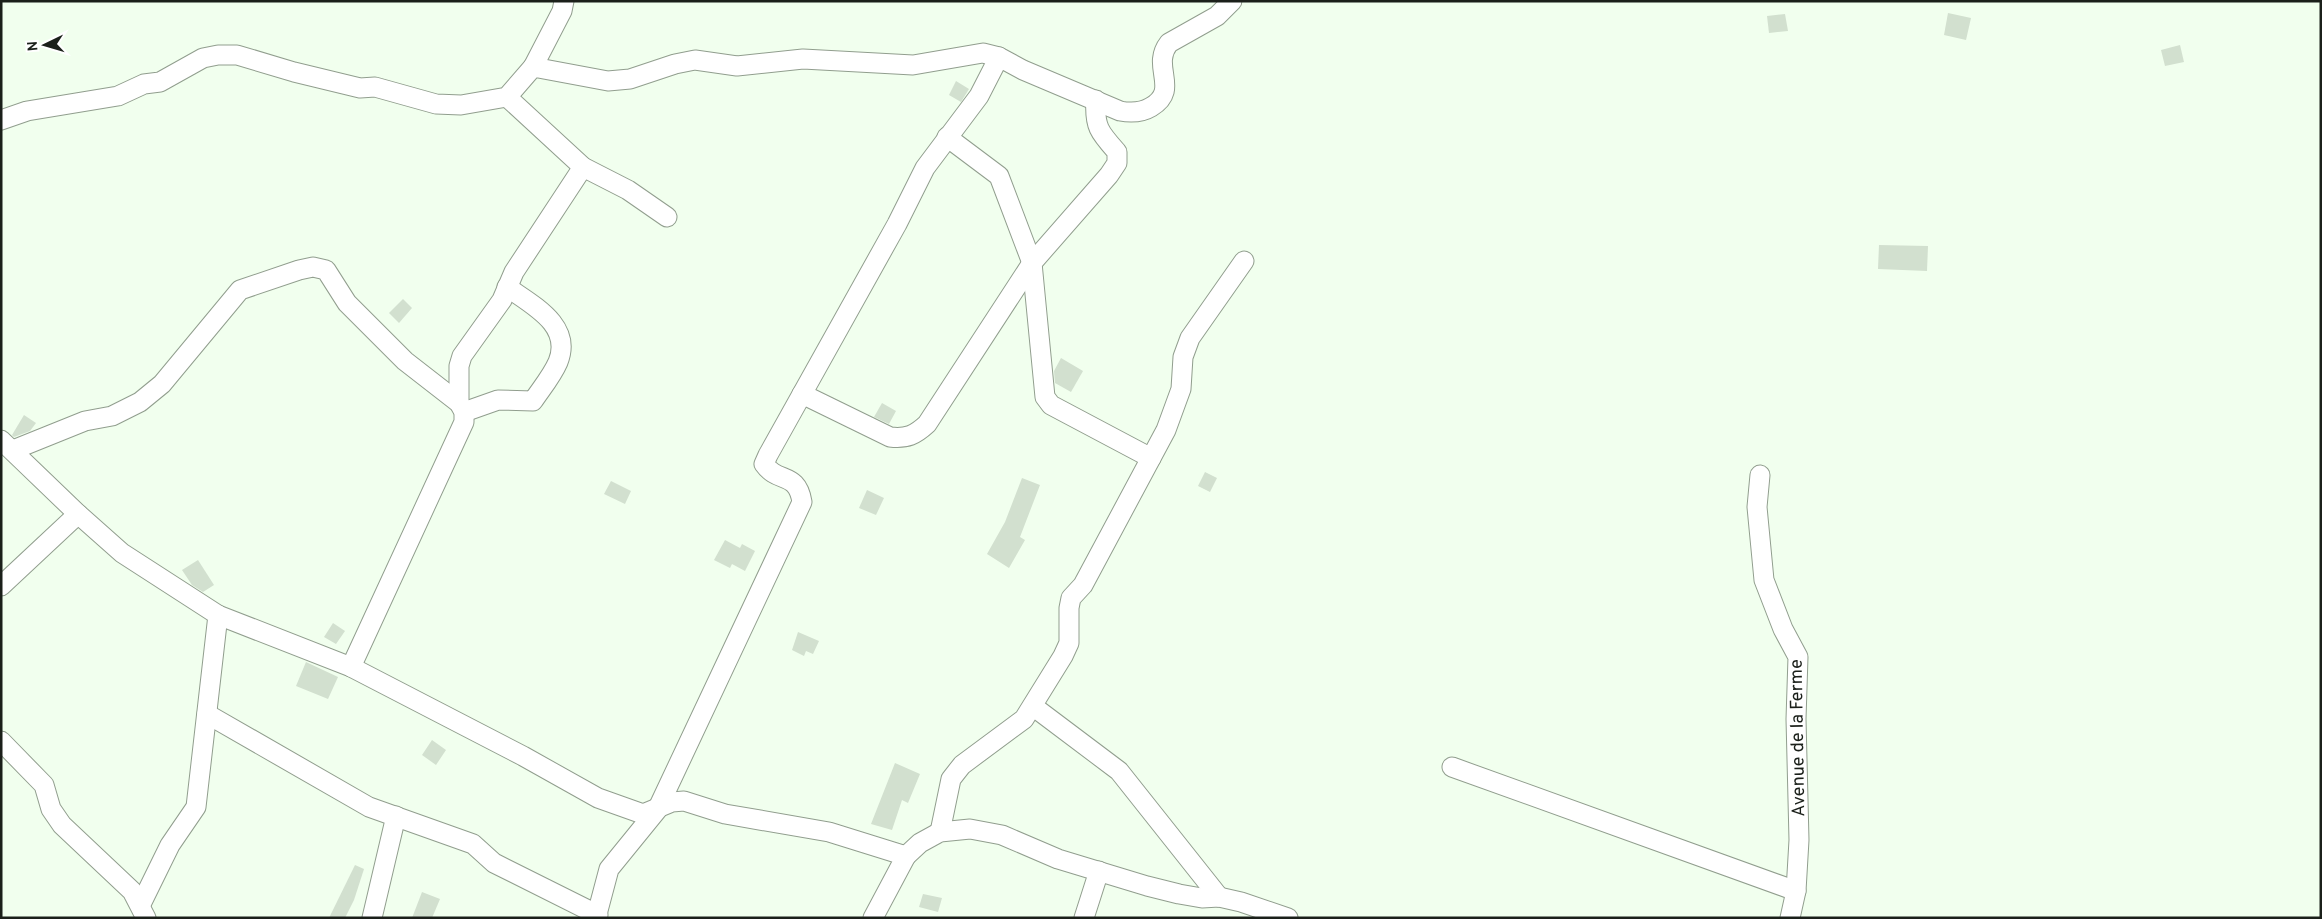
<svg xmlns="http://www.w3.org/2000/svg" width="2322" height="919" font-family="Overpass,sans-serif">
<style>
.building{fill:#d2e0cf}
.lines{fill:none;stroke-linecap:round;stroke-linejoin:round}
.minor-casing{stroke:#919e8e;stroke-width:21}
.minor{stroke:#fff;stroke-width:19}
.labels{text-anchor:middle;stroke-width:4;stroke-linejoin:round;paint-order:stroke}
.street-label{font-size:18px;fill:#1b201a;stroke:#fff}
</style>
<rect width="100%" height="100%" fill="#f1ffee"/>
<g class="building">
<polygon points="1948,13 1971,18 1966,40 1944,35"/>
<polygon points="1785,14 1788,31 1769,33 1767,16"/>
<polygon points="2180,45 2184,62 2165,66 2161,50"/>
<polygon points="956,81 969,89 961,102 949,95"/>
<polygon points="1879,245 1928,246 1927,271 1878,269"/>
<polygon points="403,299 412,308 399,323 389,313"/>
<polygon points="1061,358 1083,371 1071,392 1055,383 1054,371"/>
<polygon points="882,403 896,411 889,424 874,417"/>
<polygon points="24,415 36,423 30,431 14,437 12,435"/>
<polygon points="1205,472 1217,478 1210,492 1198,486"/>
<polygon points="1022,478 1040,485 1020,537 1025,540 1009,568 987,554 1005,522"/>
<polygon points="611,481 631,491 625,504 604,494"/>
<polygon points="867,490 884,498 876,515 859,508"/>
<polygon points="725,540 740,548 742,544 755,551 745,571 732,564 730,568 714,560"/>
<polygon points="198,560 214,585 203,592 192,585 182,570"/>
<polygon points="333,623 345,631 336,644 324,637"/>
<polygon points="798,632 819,641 813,654 806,651 804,656 792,650"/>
<polygon points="306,662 338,677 328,699 296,686"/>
<polygon points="432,740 446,750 436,765 422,755"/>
<polygon points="895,763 920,774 908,803 902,800 892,830 871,824"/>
<polygon points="355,865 364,869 354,900 345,918 329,918"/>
<polygon points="422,892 440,899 432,918 412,918"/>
<polygon points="923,894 942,898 938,912 919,907"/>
</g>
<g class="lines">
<g class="minor-casing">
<g id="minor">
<polyline points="533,67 562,11 564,1"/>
<polyline points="507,97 583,167 628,190 667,217"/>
<path d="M1,120l26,-9 91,-15 26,-12 16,-2 43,-24 15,-3h19l57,17 66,16 15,-1 61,17 25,1 46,-8 26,-30 75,14 22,-2 45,-15 20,-4 42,6 66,-7 110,6 70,-12 16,4 24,13 97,41c11,2 21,2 31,-4 30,-18 -1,-40 18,-64l48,-27 15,-15"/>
<polyline points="947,137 999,176 1032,263 1045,397 1051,405 1151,458"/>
<path d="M802,394l88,43c17,2 25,-2 37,-13l105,-161 77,-88 8,-12v-11c-17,-19 -23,-25 -21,-52"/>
<polyline points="459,403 459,366 462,356 502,300 514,272 583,167"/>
<path d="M464,412l34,-12 35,1c8,-12 19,-25 25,-39 15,-37 -26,-57 -51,-75"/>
<polyline points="1,440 78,514 122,553 218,615 351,667 523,756 598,798 643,814 672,802 684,801 725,814 829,832 906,856 920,843 940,832 970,829 1002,835 1058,859 1147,886 1179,894 1202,898 1219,897 1241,902 1288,918"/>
<polyline points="13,450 85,421 112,416 140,402 162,384 240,290 299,270 313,267 326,270 347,303 405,361 459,403 464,412 464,422 351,667"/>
<polyline points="1760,475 1757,507 1764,580 1783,629 1798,657 1796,719 1799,840 1796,891 1790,918"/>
<polyline points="1,586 78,514"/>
<polyline points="1034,707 1119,771 1219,897"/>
<polyline points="207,714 369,807 473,844 494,863 598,915"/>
<polyline points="1,741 44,785 51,809 62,825 132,891 146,918"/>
<polyline points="1452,767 1796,891"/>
<polyline points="940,832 951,779 962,765 1024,719 1063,656 1069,643 1069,608 1071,598 1083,585 1166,430 1181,389 1183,357 1190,338 1244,261"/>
<polyline points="141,904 170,845 196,807 218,615"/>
<polyline points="372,918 396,816"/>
<path d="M596,918l13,-49 48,-59 145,-308c-5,-31 -24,-18 -38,-38l4,-9 129,-231 28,-56 54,-72 20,-39"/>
<polyline points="873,918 906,856"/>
<polyline points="1084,918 1099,871"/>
</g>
</g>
<use href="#minor" class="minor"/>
</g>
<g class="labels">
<g class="street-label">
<text transform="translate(1797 738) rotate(-91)" y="6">Avenue de la Ferme</text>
</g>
</g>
<rect width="2322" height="919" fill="none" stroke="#1b201a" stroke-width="5"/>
<g transform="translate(45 45) rotate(265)" stroke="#ffffff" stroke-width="4" paint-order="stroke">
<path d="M0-4L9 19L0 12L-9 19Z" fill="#1b201a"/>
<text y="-8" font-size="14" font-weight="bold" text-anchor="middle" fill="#1b201a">N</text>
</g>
</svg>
